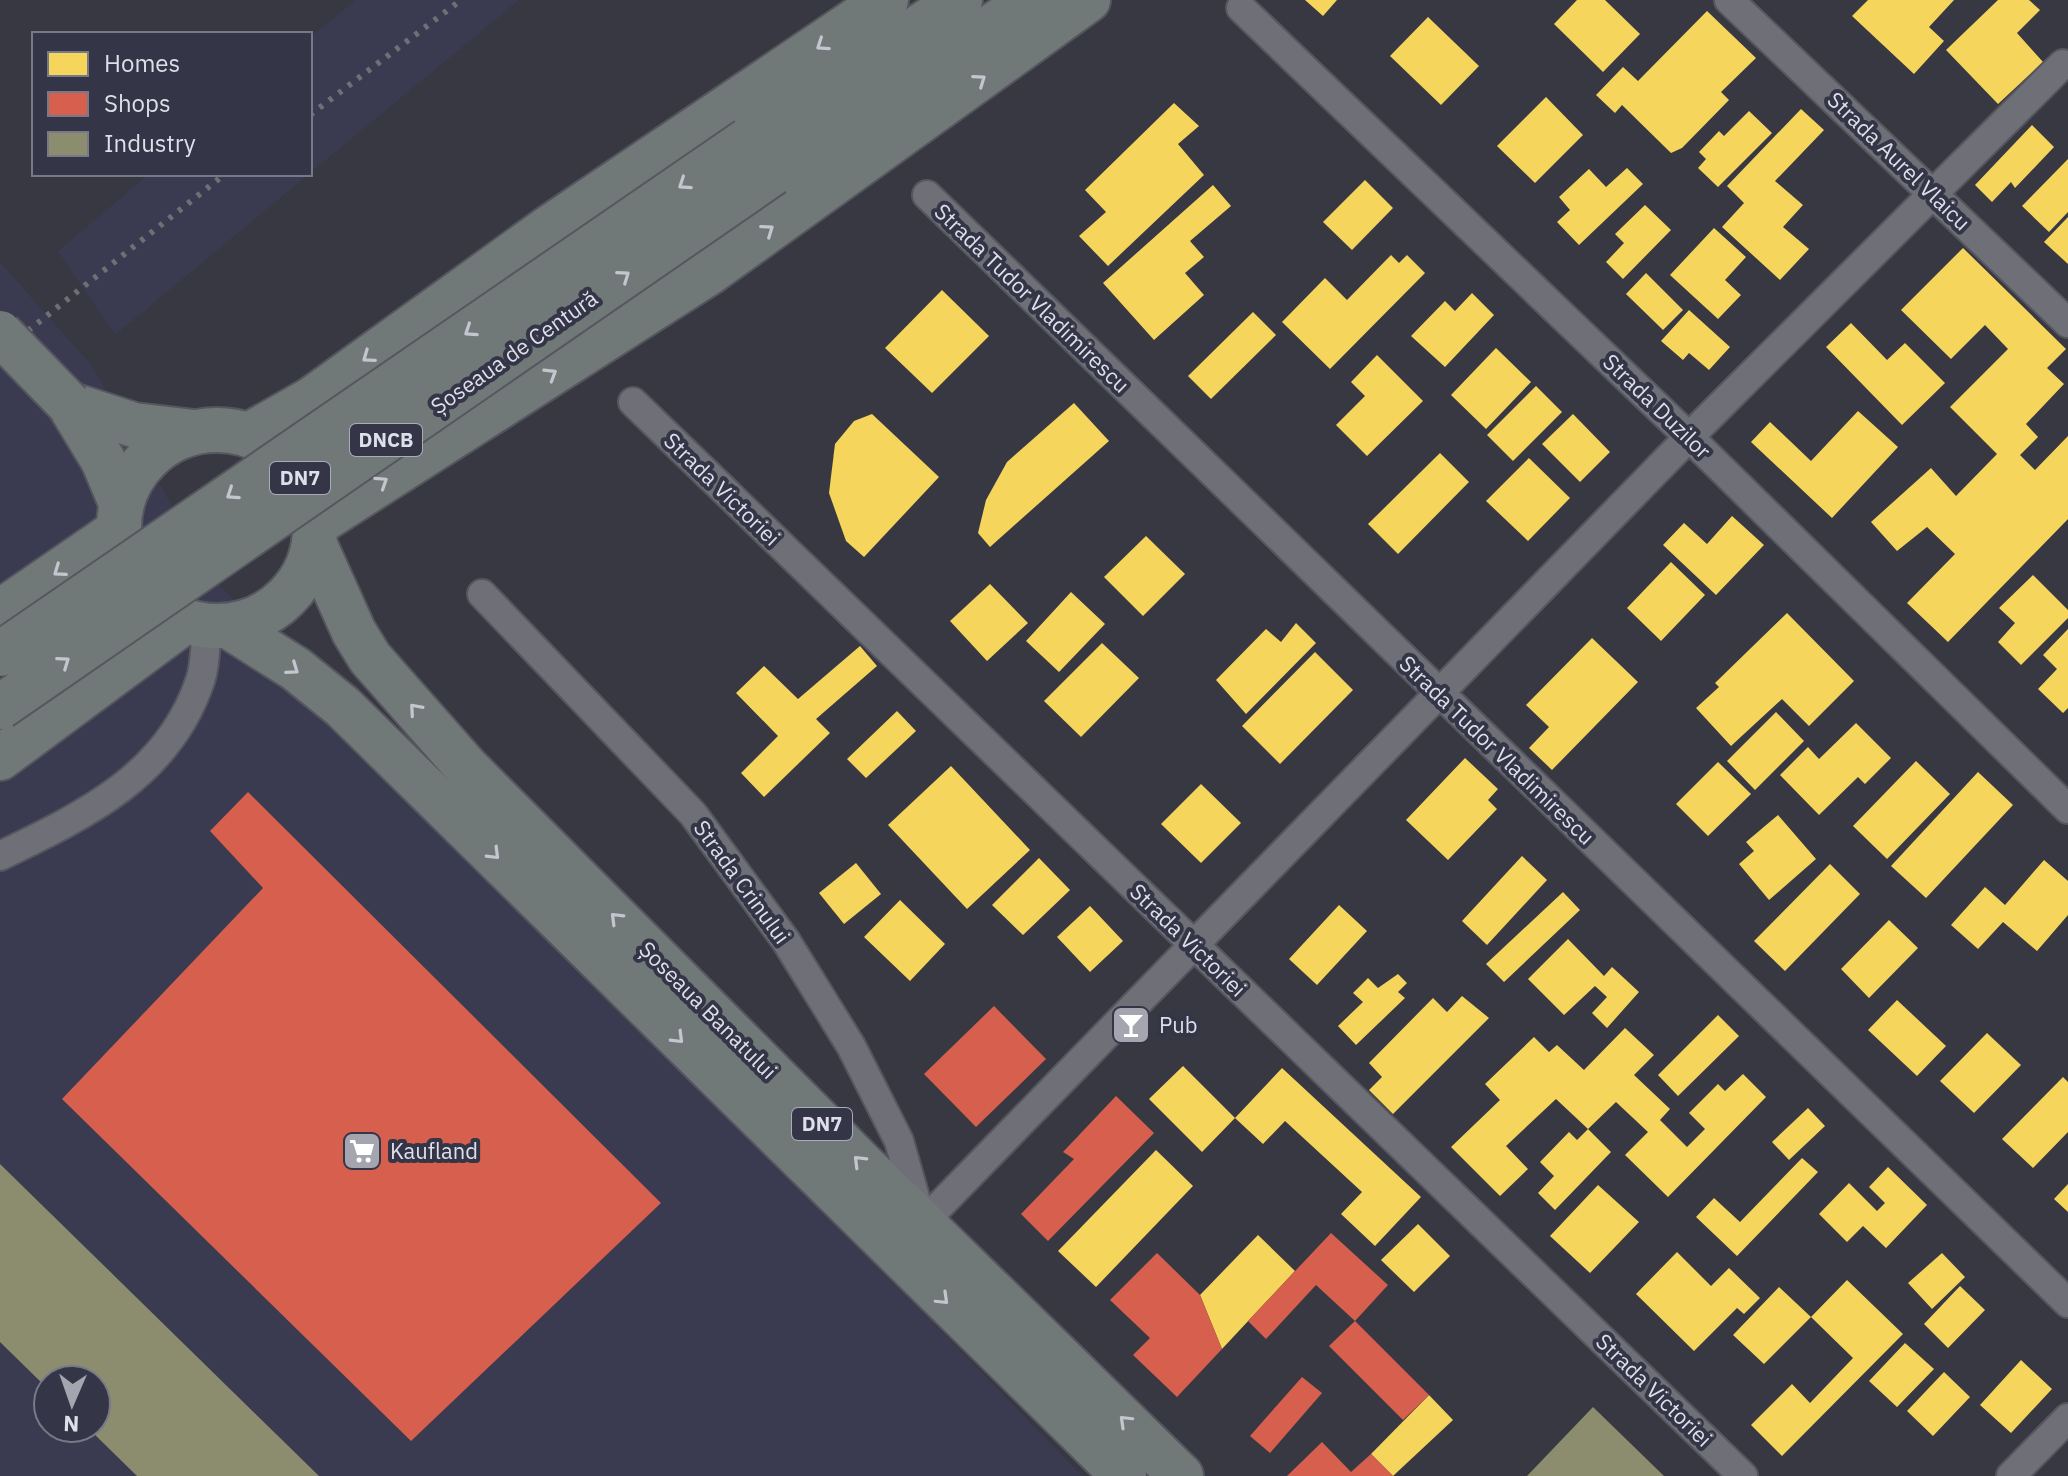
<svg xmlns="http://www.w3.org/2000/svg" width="2068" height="1476" font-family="'IBM Plex Sans',sans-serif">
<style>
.built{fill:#3a3b50;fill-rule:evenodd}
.homes{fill:#f6d55c}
.shops{fill:#d6604d}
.industry{fill:#8c8c6e}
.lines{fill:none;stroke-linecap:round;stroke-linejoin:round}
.minor-casing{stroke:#56565f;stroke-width:32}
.primary-casing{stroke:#56565f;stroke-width:48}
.minor{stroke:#6f6f77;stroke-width:28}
.primary{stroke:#717978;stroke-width:44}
.rail{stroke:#6f6f76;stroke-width:6;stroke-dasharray:4 8;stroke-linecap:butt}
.primary-bridge-casing{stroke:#56565f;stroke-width:48;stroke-linecap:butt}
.primary-bridge{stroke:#717978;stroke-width:44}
.oneway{stroke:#c3c6ce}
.labels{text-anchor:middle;stroke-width:8;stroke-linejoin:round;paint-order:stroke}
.shield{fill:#343546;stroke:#abacb9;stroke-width:2}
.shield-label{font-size:20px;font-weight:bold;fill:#dedfea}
.street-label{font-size:22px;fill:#dedfea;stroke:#343546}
.poi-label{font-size:22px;fill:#dedfea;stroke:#343546;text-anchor:start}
</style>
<rect width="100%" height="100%" fill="#383842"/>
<g class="built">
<polygon points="356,0 519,0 310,173 310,37"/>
<polygon points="149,174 309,174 115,335 58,251"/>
<path d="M0,262l91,103 123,214 868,897h-1082zM48,1380h48v48h-48z"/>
</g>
<g class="homes">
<polygon points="1305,0 1337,0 1323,16"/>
<polygon points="1577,0 1605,0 1640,34 1603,72 1554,24"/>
<polygon points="1868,0 1954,0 1929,27 1944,41 1914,74 1852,16"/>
<polygon points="1998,0 2029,0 2040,10 2017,33 2043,62 1998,104 1946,50"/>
<polygon points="1707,11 1756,58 1721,92 1729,100 1682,148 1671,153 1622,105 1615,113 1596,95 1623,67 1638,81"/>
<polygon points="1428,17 1479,66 1441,105 1390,56"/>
<polygon points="1546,97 1583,135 1535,183 1497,146"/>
<polygon points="1174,103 1199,126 1178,144 1204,175 1108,266 1079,236 1106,212 1085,190"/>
<polygon points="1801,109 1824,130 1775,181 1803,205 1783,227 1809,249 1780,280 1722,227 1744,203 1727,186"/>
<polygon points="1749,111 1772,133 1718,187 1698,168 1706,159 1699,152 1719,131 1724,136"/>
<polygon points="2032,125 2054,147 2015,188 2011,182 1992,202 1975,185"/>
<polygon points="2068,159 2068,212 2049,232 2022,206"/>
<polygon points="1627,168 1643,184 1579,245 1557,222 1570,210 1559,197 1589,169 1606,187"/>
<polygon points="1365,180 1393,208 1352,250 1323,222"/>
<polygon points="1213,185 1231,206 1190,241 1204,257 1185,273 1204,295 1154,340 1103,283"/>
<polygon points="1645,205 1671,230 1623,279 1606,262 1624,243 1615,234"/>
<polygon points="2068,217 2068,264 2044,242"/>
<polygon points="1714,228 1746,257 1725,280 1741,295 1718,319 1670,275"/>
<polygon points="1963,248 2066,349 2047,368 2064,384 2026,424 2038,437 2020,455 2035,470 2068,436 2068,519 1948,642 1907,603 1955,554 1927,527 1897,551 1871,522 1931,468 1956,496 1997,454 1950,407 2008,349 1985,325 1951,359 1901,310"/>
<polygon points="1391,255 1399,263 1407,255 1425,273 1330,369 1282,322 1325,278 1347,300"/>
<polygon points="1646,273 1683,310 1663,330 1626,294"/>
<polygon points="942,290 989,336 932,393 885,348"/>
<polygon points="1472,293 1494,315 1445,367 1411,336 1445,301 1455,311"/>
<polygon points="1689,310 1730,347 1709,370 1689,353 1683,360 1661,341"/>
<polygon points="1253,312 1276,335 1211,399 1188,376"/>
<polygon points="1851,323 1887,360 1905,343 1945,383 1902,425 1826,347"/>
<polygon points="1496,348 1531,382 1486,429 1451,395"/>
<polygon points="1377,355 1423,401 1367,456 1336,425 1365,396 1351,382"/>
<polygon points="1536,386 1562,412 1513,461 1487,435"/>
<polygon points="1074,403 1109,441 990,547 978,533 986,500 1007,462"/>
<polygon points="1858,411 1898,447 1832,518 1751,442 1770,422 1811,461"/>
<polygon points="872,414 939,477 864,557 846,541 829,493 835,444 854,421"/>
<polygon points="1573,414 1610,452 1580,482 1542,444"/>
<polygon points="1440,453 1469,482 1398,554 1368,524"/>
<polygon points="1529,458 1570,498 1528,541 1486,501"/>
<polygon points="1732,516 1764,545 1716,595 1663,545 1684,523 1707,544"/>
<polygon points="1146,536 1185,574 1143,616 1104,577"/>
<polygon points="1671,562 1705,595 1661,641 1627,608"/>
<polygon points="2033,575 2068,610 2068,618 2021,665 1998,642 2015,623 1999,608"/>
<polygon points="990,584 1028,623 987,661 950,621"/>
<polygon points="1071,592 1105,624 1059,672 1026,641"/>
<polygon points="1787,613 1854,681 1809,726 1782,699 1731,746 1696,708 1719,687 1715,683"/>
<polygon points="1296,623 1316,643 1246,714 1216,680 1266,629 1281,642"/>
<polygon points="2068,629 2068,708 2063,713 2038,689 2057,669 2043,655"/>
<polygon points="1592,638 1638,682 1552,770 1529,748 1549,727 1526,705"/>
<polygon points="1102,643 1139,678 1081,737 1044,701"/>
<polygon points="860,646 877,666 816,719 830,733 764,797 741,773 778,736 736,693 764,666 798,699"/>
<polygon points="1315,652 1353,690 1280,764 1242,726"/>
<polygon points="897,711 916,731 866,778 847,759"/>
<polygon points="1776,712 1804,741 1755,790 1727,761"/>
<polygon points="1856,723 1891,758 1865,784 1858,777 1819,815 1780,775 1808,747 1819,759"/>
<polygon points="1465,758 1498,789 1488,800 1497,809 1448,860 1406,820"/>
<polygon points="1916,761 1950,794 1887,859 1853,826"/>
<polygon points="1718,762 1751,794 1708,836 1676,804"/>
<polygon points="951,766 1030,850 967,909 888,825"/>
<polygon points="1978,772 2013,805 1926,898 1891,866"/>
<polygon points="1201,784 1241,823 1201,863 1161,824"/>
<polygon points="1778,815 1816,859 1769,900 1739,864 1754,851 1746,842"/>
<polygon points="1522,856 1547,880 1487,945 1462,921"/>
<polygon points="1039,858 1070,890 1023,935 992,905"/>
<polygon points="2044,860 2068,881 2068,915 2037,951 2003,922 1978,949 1951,925 1985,887 2005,905"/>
<polygon points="856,863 881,894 844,924 819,893"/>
<polygon points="1830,864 1860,894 1785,971 1754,941"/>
<polygon points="1563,892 1580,910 1504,982 1486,964"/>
<polygon points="900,900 945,944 910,981 864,937"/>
<polygon points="1339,905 1367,931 1317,985 1289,959"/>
<polygon points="1090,906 1123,941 1090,972 1057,937"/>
<polygon points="1889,920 1918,948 1869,998 1841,969"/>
<polygon points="1568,939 1604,976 1612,967 1639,992 1607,1028 1592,1013 1607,997 1595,986 1564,1015 1528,979"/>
<polygon points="1398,974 1407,983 1398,992 1405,998 1356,1045 1338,1026 1363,1002 1353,993 1368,978 1378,988"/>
<polygon points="1462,996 1489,1018 1393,1114 1369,1090 1382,1077 1369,1063 1433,998 1447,1012"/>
<polygon points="1897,1000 1946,1046 1917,1076 1868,1030"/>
<polygon points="1718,1015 1739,1036 1678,1096 1658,1075"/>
<polygon points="1625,1028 1654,1055 1634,1075 1670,1109 1660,1120 1687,1147 1705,1129 1689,1113 1718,1084 1725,1091 1743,1074 1766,1097 1668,1197 1625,1155 1648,1132 1616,1102 1588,1129 1556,1099 1506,1146 1528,1169 1500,1196 1451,1147 1500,1100 1485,1084 1534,1037 1549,1052 1557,1045 1584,1070"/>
<polygon points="1987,1033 2021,1065 1974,1113 1940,1081"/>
<polygon points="1183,1066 1235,1118 1202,1152 1149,1099"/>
<polygon points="1282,1068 1421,1197 1375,1246 1341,1214 1362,1192 1285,1121 1263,1144 1235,1118"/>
<polygon points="2063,1077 2068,1082 2068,1132 2033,1168 2002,1139"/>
<polygon points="1808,1108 1825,1126 1789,1160 1772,1142"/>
<polygon points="1588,1129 1611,1152 1555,1210 1538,1193 1554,1176 1540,1162 1569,1132 1577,1140"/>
<polygon points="1156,1150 1193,1186 1096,1287 1058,1251"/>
<polygon points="1802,1158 1818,1172 1737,1256 1696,1217 1714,1198 1740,1222"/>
<polygon points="1888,1167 1927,1205 1886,1248 1863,1226 1847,1242 1819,1214 1849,1183 1877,1211 1885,1203 1869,1187"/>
<polygon points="2068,1184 2068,1212 2054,1199"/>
<polygon points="1598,1185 1639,1222 1590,1273 1550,1236"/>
<polygon points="1418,1224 1450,1256 1414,1292 1381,1260"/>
<polygon points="1258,1235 1295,1271 1222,1349 1200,1295"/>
<polygon points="1677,1252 1711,1286 1729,1268 1760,1298 1744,1314 1737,1308 1694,1351 1636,1294"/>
<polygon points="1942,1253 1965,1277 1932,1309 1908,1283"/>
<polygon points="1847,1280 1903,1334 1782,1456 1751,1425 1792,1384 1810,1403 1853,1358 1811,1317 1764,1364 1733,1335 1779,1287 1811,1317"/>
<polygon points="1960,1286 1985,1310 1948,1348 1924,1324"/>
<polygon points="1905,1343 1934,1369 1897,1407 1869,1381"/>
<polygon points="2021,1360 2052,1389 2011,1433 1980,1405"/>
<polygon points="1944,1372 1970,1397 1933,1436 1907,1411"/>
<polygon points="1429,1395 1453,1420 1393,1476 1371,1454"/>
</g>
<g class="shops">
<polygon points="248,792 661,1203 411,1441 62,1099 263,888 210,831"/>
<polygon points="994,1006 1046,1059 976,1127 924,1074"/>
<polygon points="1116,1096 1154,1133 1048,1241 1021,1214 1074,1159 1063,1152"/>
<polygon points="1331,1233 1388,1285 1355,1321 1316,1285 1266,1339 1248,1321"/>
<polygon points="1157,1253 1200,1295 1222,1349 1177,1397 1133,1355 1150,1338 1110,1300"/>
<polygon points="1355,1321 1429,1395 1403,1420 1329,1346"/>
<polygon points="1302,1377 1322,1393 1270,1453 1250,1436"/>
<polygon points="1322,1442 1351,1472 1371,1454 1393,1476 1287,1476"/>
</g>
<g class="industry">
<polygon points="0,1164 319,1476 137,1476 88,1428 96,1428 96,1380 48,1380 48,1389 0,1342"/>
<polygon points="1593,1407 1664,1476 1527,1476"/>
</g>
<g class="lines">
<g class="minor-casing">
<g id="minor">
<polyline points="1729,0 2068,323"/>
<polyline points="1241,8 1689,437 2068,809"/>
<polyline points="927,195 2068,1303"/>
<polyline points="633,402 1743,1476"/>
<polyline points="482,594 693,814 786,941 851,1046 899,1141 920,1215"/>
<path d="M0,856c85,-41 168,-80 200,-175 6,-17 5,-38 7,-55"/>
<polyline points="911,1235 1689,437 2063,64"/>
<polyline points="2011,1476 2068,1418"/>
</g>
</g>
<g class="primary-casing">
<g id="primary">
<polyline points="748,140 960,0"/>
<polyline points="773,173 1031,0"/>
<polyline points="69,404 134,425 194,432"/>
<polyline points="69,404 103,460 121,503"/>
<circle cx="217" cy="528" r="98"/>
<polyline points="249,435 312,399 546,230 886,0"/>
<polyline points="316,524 710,272 1088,0"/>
<polyline points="314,543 354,632 370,658 467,768 863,1165 1181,1476"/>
<polyline points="0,612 118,531"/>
<polyline points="228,626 296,669 343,707 1124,1476"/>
<polyline points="0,758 185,621"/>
</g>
</g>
<use href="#minor" class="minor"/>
<use href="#primary" class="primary"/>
<g class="rail">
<polyline points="310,115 461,0"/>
<polyline points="0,353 225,174"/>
</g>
<g class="primary-bridge-casing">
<g id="primary-bridge">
<polyline points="0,333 69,404"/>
<polyline points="0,654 748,140"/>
<polyline points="0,707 773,173"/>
</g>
</g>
<use href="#primary-bridge" class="primary-bridge"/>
</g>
<defs><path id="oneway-chevron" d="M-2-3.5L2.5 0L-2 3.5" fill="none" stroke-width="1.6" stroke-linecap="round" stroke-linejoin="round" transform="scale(2)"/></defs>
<g class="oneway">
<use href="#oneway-chevron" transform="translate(822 45) rotate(146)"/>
<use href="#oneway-chevron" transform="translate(980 80) rotate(-35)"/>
<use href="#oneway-chevron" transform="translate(684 184) rotate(146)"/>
<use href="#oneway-chevron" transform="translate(768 230) rotate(-35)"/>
<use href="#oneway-chevron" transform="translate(624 276) rotate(-35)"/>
<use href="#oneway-chevron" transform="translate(470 331) rotate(146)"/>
<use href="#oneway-chevron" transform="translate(368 357) rotate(144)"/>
<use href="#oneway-chevron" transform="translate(551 374) rotate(-32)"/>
<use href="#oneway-chevron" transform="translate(382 482) rotate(-33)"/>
<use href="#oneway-chevron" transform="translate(232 494) rotate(146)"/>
<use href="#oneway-chevron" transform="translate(59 571) rotate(145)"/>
<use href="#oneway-chevron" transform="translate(64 662) rotate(-35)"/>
<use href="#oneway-chevron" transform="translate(293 669) rotate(35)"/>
<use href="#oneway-chevron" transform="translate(415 709) rotate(-131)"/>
<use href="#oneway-chevron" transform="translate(494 854) rotate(45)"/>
<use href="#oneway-chevron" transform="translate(616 918) rotate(-135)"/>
<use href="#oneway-chevron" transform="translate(678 1038) rotate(45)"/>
<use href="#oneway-chevron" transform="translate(859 1161) rotate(-135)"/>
<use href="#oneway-chevron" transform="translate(943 1299) rotate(44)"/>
<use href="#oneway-chevron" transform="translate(1125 1421) rotate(-136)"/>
</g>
<defs>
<g id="bar-square" transform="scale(2)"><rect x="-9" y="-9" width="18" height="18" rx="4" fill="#a4a5af" stroke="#343546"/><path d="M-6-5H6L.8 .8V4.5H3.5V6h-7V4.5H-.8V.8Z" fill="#fff"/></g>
<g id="supermarket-square" transform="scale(2)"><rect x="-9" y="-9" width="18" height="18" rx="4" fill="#a4a5af" stroke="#343546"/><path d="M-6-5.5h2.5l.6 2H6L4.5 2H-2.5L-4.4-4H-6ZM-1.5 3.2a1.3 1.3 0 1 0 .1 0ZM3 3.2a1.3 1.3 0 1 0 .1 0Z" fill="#fff"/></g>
</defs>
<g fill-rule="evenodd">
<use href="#bar-square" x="1131" y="1025"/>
<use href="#supermarket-square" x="362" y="1151"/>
</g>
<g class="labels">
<g class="shield">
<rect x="350" y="424" width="72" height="32" rx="6"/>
<rect x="270" y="462" width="60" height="32" rx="6"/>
<rect x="792" y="1108" width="60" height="32" rx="6"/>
</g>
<g class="shield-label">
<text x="386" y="447">DNCB</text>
<text x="300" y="485">DN7</text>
<text x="822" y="1131">DN7</text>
</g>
<g class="street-label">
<text transform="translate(1899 161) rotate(44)" y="8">Strada Aurel Vlaicu</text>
<text transform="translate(1032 298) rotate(44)" y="8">Strada Tudor Vladimirescu</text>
<text transform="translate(514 352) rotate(-35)" y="8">Șoseaua de Centură</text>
<text transform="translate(1657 406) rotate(44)" y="8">Strada Duzilor</text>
<text transform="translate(722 489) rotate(44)" y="8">Strada Victoriei</text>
<text transform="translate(1497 750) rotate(44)" y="8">Strada Tudor Vladimirescu</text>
<text transform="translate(742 882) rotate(54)" y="8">Strada Crinului</text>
<text transform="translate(1188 940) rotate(44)" y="8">Strada Victoriei</text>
<text transform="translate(708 1010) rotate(45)" y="8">Șoseaua Banatului</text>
<text transform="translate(1654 1390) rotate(44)" y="8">Strada Victoriei</text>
</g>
<g class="poi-label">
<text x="1159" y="1033">Pub</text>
<text x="390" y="1159">Kaufland</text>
</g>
</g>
<rect x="32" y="32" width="280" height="144" fill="#343546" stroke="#787988" stroke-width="2"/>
<rect x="48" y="52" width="40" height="24" fill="#f6d55c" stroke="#787988" stroke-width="2"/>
<text x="104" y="72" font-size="24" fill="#dedfea">Homes</text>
<rect x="48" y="92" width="40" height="24" fill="#d6604d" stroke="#787988" stroke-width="2"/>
<text x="104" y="112" font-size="24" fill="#dedfea">Shops</text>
<rect x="48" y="132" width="40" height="24" fill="#8c8c6e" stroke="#787988" stroke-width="2"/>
<text x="104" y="152" font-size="24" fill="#dedfea">Industry</text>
<g transform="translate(72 1404) rotate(182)"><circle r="38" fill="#343546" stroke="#787988" stroke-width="2"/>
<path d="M0-6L14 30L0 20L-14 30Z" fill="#a4a5af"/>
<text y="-12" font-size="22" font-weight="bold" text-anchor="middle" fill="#dedfea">N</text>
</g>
</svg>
